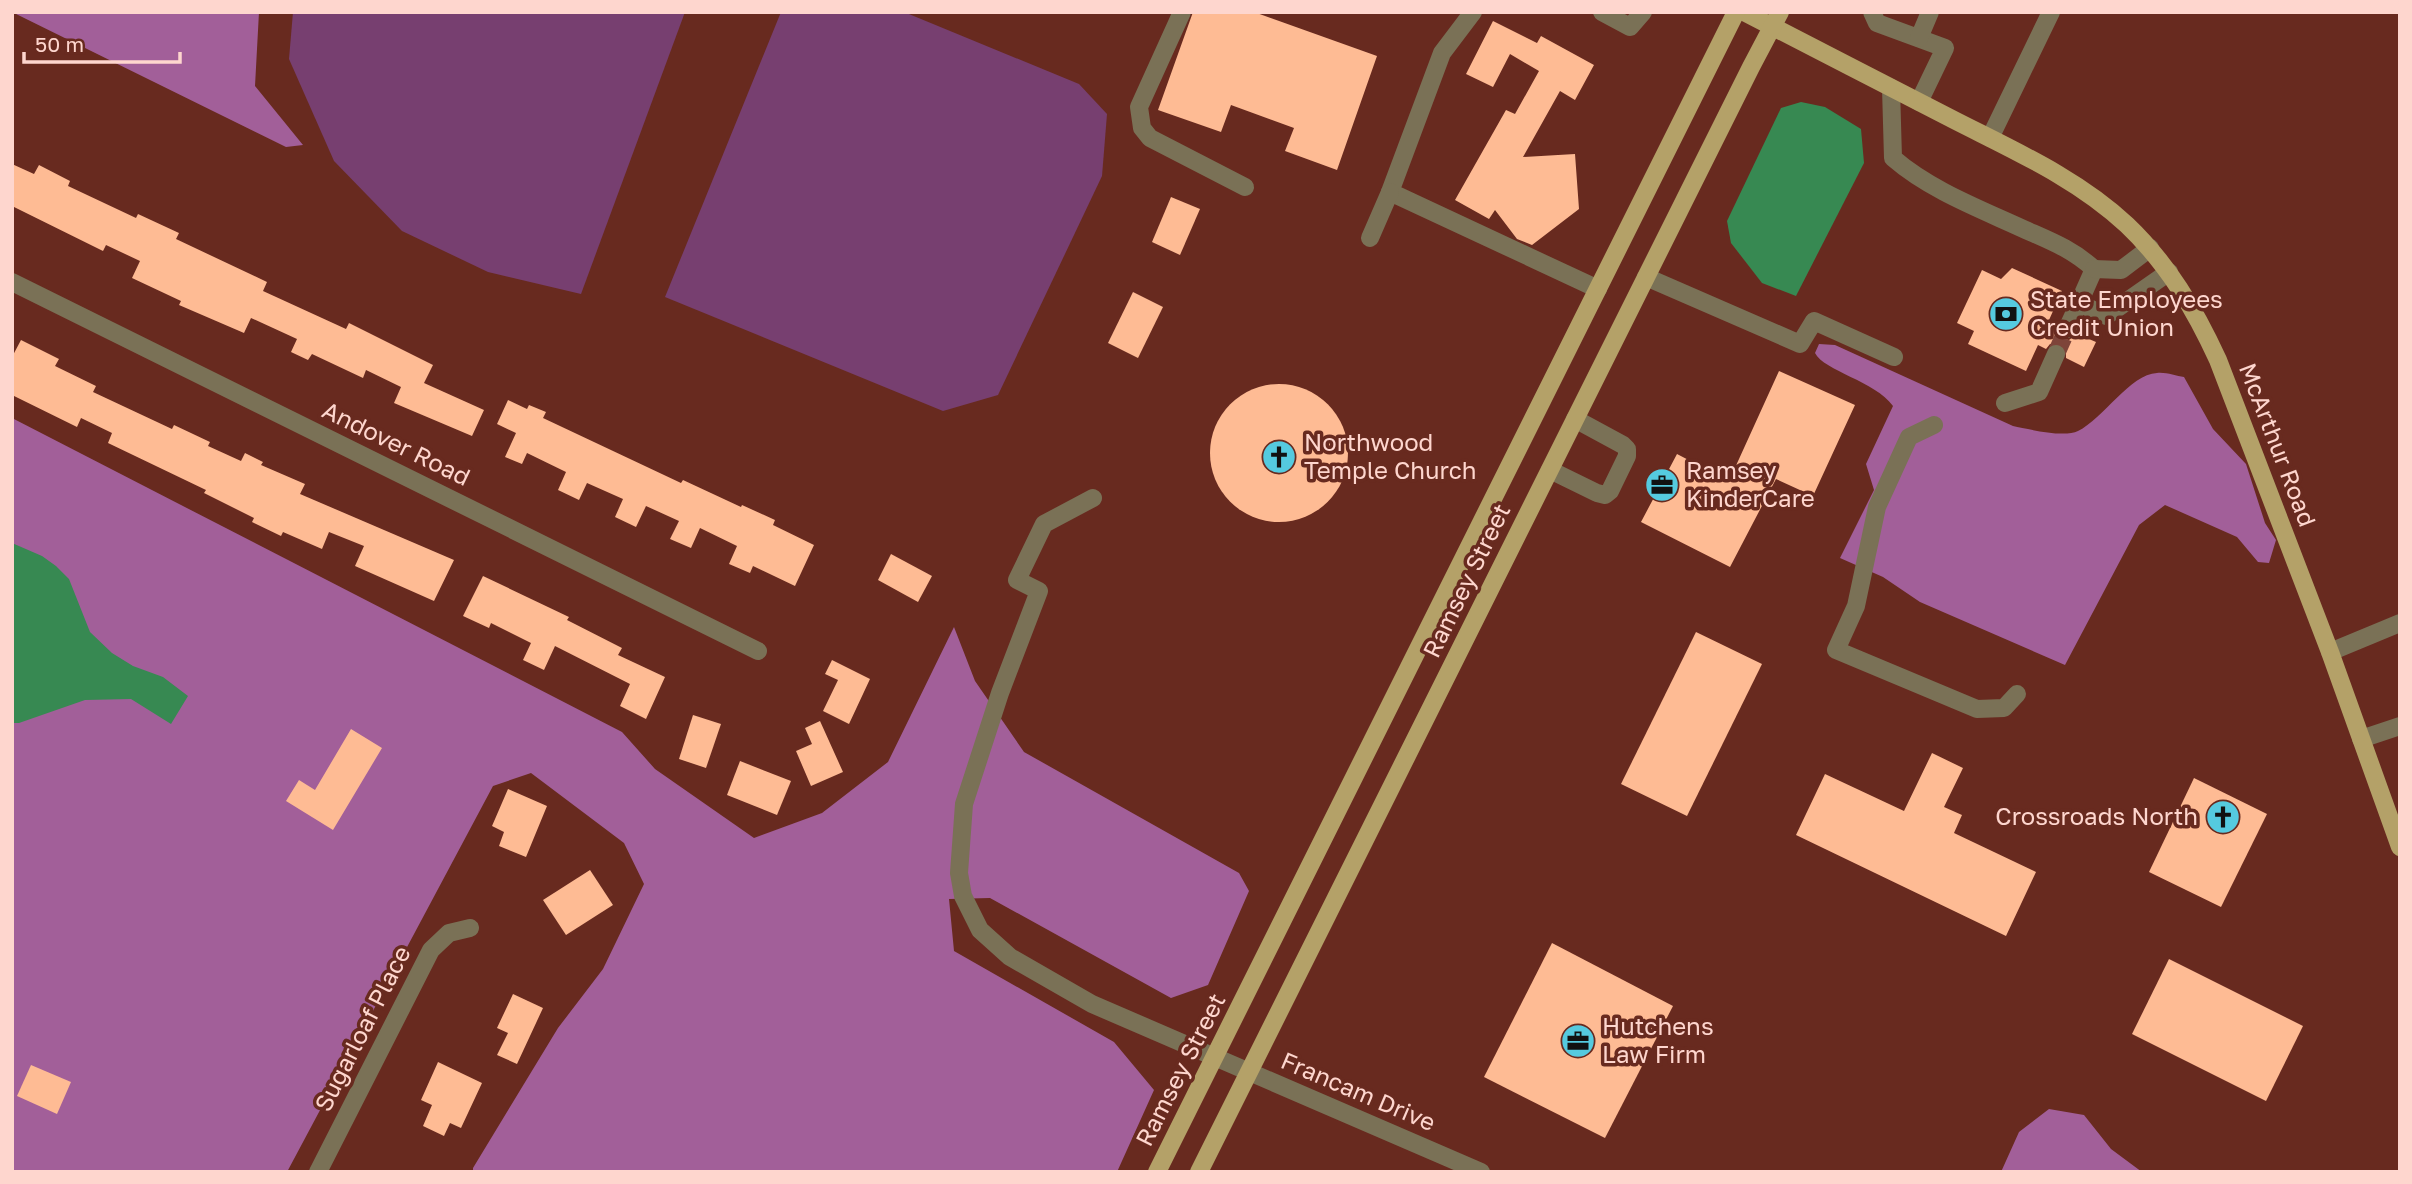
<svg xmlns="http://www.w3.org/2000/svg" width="2412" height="1184" font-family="'Golos Text',sans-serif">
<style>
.green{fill:#773f70}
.forest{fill:#a25f99}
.water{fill:#378952}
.building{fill:#febb94}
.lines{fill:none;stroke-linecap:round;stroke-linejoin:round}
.minor-tunnel{stroke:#7e4439;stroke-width:18;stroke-dasharray:18 9;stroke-linecap:butt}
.minor{stroke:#7a7156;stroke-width:18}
.major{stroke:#b4a168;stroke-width:18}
.labels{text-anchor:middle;stroke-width:7;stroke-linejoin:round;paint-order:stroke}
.poi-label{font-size:24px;fill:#fed6ce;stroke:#682a1f;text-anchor:start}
.street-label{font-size:24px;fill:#fed6ce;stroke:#682a1f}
</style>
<rect width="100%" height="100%" fill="#682a1f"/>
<g class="green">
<polygon points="293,12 685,12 581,294 488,272 402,231 334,161 289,59"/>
<polygon points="781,12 904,12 1079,84 1107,114 1102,176 998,395 943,411 665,297"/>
</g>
<g class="forest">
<polygon points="12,12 259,12 255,86 303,145 286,147"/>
<path d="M1819,344l16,1 178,81c15,3 51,12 65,5 25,-12 52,-57 79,-58 9,-1 19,3 27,4l29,52 33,35 19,59 11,17 -7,23 -11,-1 -21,-25 -72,-32 -26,20 -74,140 -145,-63 -37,-25 -43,-19 34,-68 -8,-26 27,-58c-18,-25 -69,-35 -78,-53z"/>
<polygon points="12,418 622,732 655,769 754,838 822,813 888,762 954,627 975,681 1024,752 1239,873 1249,891 1208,985 1171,998 990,898 949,899 954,951 1114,1042 1154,1090 1117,1172 473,1172 473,1168 558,1028 603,969 644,884 624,843 531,773 493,786 287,1172 12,1172"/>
<polygon points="2049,1109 2084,1115 2111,1149 2142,1172 2001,1172 2019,1132"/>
</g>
<g class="water">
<polygon points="1801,102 1825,107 1861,129 1864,163 1796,296 1762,283 1731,243 1727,221 1781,108"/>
<polygon points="12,543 42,556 56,566 69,579 90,632 112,653 133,666 163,677 188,696 171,724 131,699 85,700 19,723 12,723"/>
</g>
<g class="building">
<polygon points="1193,12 1254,12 1377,56 1337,170 1285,151 1294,128 1231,105 1221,132 1158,110"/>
<polygon points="1493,21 1537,43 1541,36 1594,65 1575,100 1560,91 1523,157 1575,154 1579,209 1532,245 1517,239 1495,210 1489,219 1455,200 1506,110 1515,114 1539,71 1510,54 1493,87 1466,74"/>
<polygon points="12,164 34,174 39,165 70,181 68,186 136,218 138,214 179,233 176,239 267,282 263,291 346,329 349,323 433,365 424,383 484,410 472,436 394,403 401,387 366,370 363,378 312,354 308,360 291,352 297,339 251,318 244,333 179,305 181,301 132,278 140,261 106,245 103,251 12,206"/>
<polygon points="1171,197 1200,209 1180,255 1152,242"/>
<polygon points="2012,268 2062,291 2049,320 2057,324 2056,331 2062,339 2069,340 2077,334 2096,342 2084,367 2066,358 2066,348 2060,343 2050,344 2046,349 2038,345 2026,371 1968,344 1974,331 1957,323 1982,270 2001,279"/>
<polygon points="1133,292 1163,307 1138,358 1108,343"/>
<polygon points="21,340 59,359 55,366 96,386 93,392 172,429 174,425 210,442 208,446 241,461 245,453 263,462 261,465 305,484 300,494 454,560 434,601 355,566 364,546 329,532 322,549 283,532 281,536 252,522 254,518 204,493 206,490 108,443 112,433 81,418 77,427 12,395 12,357"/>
<polygon points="1779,371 1855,405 1813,496 1776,479 1730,567 1641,522 1677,454 1729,481"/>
<circle cx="1279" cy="453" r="69"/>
<polygon points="508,400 527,409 529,405 546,412 543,418 681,483 683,480 741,507 742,505 775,520 773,525 814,545 795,586 753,566 750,573 729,564 737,546 700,528 691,548 670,539 679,521 646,506 636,527 615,517 623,499 587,483 579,500 558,490 566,472 527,453 522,464 505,457 516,433 497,424"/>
<polygon points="891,554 932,576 918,602 878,580"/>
<polygon points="483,576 569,617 567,620 622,648 618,655 665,677 646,719 620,706 630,684 555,646 544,670 523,660 531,643 491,623 489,628 463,616"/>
<polygon points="1696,632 1762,664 1687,816 1621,784"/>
<polygon points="832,660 870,679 849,724 823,711 838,680 825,674"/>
<polygon points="693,715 721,724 706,768 679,759"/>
<polygon points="820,721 843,772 811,786 796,751 812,744 805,728"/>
<polygon points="351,729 382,748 333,830 286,801 299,780 315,790"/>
<polygon points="1932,753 1963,768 1944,807 1962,815 1954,833 2036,872 2006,936 1796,835 1825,774 1904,811"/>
<polygon points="740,761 791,781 777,815 727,795"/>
<polygon points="2194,778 2267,814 2221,907 2149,872"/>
<polygon points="508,789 547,806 526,857 499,846 504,832 492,826"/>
<polygon points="590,870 613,905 566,935 543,900"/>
<polygon points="1552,943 1673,1006 1605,1138 1484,1077"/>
<polygon points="2169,959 2303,1026 2266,1101 2132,1034"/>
<polygon points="513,994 543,1008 517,1064 497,1055 508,1033 497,1028"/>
<polygon points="438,1062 482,1083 461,1128 450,1123 444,1136 423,1126 432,1105 421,1100"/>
<polygon points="31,1065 71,1082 57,1114 17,1096"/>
</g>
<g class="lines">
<polyline class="minor-tunnel" points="2056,354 2067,329"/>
<g class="minor">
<polyline points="1182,12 1139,107 1142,128 1150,138 1245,187"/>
<polyline points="1473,12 1442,53 1390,192 1598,289"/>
<polyline points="1602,12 1630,27 1643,12"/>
<polyline points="1872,12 1877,23 1945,48 1919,102"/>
<polyline points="1919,38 1930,12"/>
<path d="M1891,88l2,70c38,33 90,52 135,73 25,11 45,19 66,38l-15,34 27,13 63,-44"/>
<polyline points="1990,138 2051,12"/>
<polyline points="1370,238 1390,192"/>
<polyline points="2094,269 2121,270 2150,248"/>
<polyline points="1646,277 1800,344 1814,321 1894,357"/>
<polyline points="12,282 758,651"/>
<polyline points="2067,329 2079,303"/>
<polyline points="2005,403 2039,392 2056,354"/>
<polyline points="1934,425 1909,437 1877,507 1856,606 1836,650 1977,709 2004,708 2017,694"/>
<polyline points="1550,470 1597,493 1605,495 1610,491 1627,456 1627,449 1623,445 1575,419"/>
<polyline points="1093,498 1044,524 1017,580 1039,591 1000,693 964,804 959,873 963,896 980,930 1010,957 1092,1004 1481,1172"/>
<polyline points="2330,652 2400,623"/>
<polyline points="2361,739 2400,726"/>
<polyline points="318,1172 431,950 449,933 470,928"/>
</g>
<g class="major">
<path d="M1744,12c71,36 141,73 212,109 59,30 122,58 171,104 41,39 68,85 91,135l112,292 70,195"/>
<polyline points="1157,1172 1736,12"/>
<polyline points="1199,1172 1751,67 1780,12"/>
</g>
</g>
<defs>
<g id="bank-disc" transform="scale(1.75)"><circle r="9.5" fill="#55cadf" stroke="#682a1f"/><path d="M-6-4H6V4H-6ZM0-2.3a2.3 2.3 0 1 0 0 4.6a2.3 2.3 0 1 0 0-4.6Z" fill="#111"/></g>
<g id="church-disc" transform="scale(1.75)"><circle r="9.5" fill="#55cadf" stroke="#682a1f"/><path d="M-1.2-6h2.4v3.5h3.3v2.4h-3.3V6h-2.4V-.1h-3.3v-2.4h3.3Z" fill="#111"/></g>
<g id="office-disc" transform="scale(1.75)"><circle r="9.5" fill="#55cadf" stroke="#682a1f"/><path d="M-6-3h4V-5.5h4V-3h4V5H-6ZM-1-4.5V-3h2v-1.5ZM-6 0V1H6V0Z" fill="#111"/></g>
</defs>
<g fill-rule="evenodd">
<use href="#bank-disc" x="2006" y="314"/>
<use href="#church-disc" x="1279" y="457"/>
<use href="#office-disc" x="1662" y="485"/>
<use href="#church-disc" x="2223" y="817"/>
<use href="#office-disc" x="1578" y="1041"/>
</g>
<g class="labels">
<g class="poi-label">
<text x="2030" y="308">State Employees<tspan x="2030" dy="28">Credit Union</tspan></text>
<text x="1304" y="451">Northwood<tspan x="1304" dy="28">Temple Church</tspan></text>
<text x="1686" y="479">Ramsey<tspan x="1686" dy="28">KinderCare</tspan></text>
<text x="2198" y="825" text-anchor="end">Crossroads North</text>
<text x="1602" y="1035">Hutchens<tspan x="1602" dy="28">Law Firm</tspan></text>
</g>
<g class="street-label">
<text transform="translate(396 444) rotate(26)" y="8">Andover Road</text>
<text transform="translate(2277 445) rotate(69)" y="8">McArthur Road</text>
<text transform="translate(1467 581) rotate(-64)" y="8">Ramsey Street</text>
<text transform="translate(363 1029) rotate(-63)" y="8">Sugarloaf Place</text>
<text transform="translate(1181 1070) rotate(-63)" y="8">Ramsey Street</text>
<text transform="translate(1358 1092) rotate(23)" y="8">Francam Drive</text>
</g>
</g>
<rect width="2412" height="1184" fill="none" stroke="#fed6ce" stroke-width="28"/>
<path d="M24 52v10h156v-10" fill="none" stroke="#fed6ce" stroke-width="3.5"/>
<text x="35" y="52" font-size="21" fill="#fed6ce" stroke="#682a1f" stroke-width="5" paint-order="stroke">50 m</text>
</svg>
